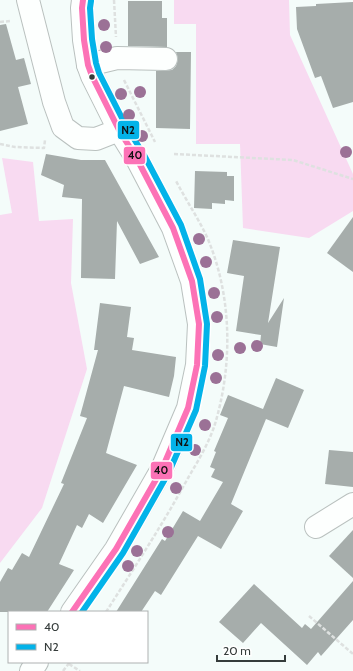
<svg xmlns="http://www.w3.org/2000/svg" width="353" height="671" font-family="Cabin,sans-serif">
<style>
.green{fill:#f8daf1}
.building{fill:#a6adab}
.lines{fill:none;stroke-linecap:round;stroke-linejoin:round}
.minor-casing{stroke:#bac1bf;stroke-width:24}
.path{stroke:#dee1e0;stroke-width:2.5;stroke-dasharray:4 2;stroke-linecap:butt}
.minor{stroke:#fdfffe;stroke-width:22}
.bus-1-casing{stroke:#fff;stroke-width:9}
.bus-2-casing{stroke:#fff;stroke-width:9}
.bus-1{stroke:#fc72b6;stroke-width:6}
.bus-2{stroke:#03b3e9;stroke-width:6}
.tree{fill:#9b7196}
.bus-dot{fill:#353c3b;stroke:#fff;stroke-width:1.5}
.line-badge{stroke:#fff;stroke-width:1.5}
.pale-badge-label{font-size:11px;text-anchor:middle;font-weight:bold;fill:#111}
</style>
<rect width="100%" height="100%" fill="#f4fcfa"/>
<g class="green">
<polygon points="174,0 289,0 290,35 353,174 353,211 309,238 243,228 240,144 196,144 196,24 174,24"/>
<polygon points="2,158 33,162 39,221 73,219 71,283 87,369 42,508 0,563 0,215 12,213"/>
</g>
<g class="building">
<polygon points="128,1 162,1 162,18 167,18 167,47 128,46"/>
<polygon points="353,2 353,102 333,108 321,76 315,78 297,29 296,7 316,6 316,4"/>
<polygon points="6,24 16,60 24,58 31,84 18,87 28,124 0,131 0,25"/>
<polygon points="176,52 191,52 190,129 156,128 156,71 172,70 176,66 178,59"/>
<polygon points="46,154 81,160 105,160 159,257 140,264 117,221 115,279 81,278 82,199 62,197 64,185 41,175"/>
<polygon points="195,171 227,172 227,176 234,176 234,201 225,200 225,204 212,203 212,209 194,208"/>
<polygon points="353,217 353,272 327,253"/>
<polygon points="233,240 280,247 268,323 284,298 277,347 260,344 261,335 236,331 244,276 227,273"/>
<polygon points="100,303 131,307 127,337 134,338 132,350 176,357 174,376 169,397 124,386 106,453 137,465 103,523 89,514 82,528 77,525 59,564 74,570 47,612 0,612 0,582 8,568 12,570 22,553 29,557 64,484 61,483 87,418 80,416 98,350 94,350"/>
<polygon points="276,378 304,390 288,428 266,419 231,504 243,511 221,549 198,536 161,595 155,591 141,612 116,612 162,539 165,541 183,511 200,521 223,482 211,477 215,469 210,467 216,452 214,451 228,418 220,415 228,395 263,409"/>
<polygon points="329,450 353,452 353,487 325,484"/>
<polygon points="353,530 353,578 329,556"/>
<polygon points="353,581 353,620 321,656 318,652 307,665 261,623 243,643 219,622 254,584 302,628 305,624 311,629"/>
</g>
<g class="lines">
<g class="minor-casing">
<g id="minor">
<polyline points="28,0 54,102 63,127 78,138 96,139 119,130"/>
<polyline points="88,65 117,58 166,59"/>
<polyline points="316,527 353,504"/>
<polyline points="72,612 116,549 162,469 188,408 197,365 199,324 192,281 173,228 137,159 119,130 92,76 88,65 84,40 82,8 83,0"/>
<polyline points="31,671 37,662"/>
</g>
</g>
<g class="path">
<polyline points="114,0 116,37"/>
<polyline points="0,22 10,21"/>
<polyline points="124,80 155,142"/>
<polyline points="0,144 15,147 44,148 45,140"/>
<polyline points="174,154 293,160 353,179"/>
<path d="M106,612c28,-44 57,-88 82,-134 10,-17 21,-35 27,-54 18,-60 17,-129 -8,-187 -9,-19 -21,-37 -31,-56"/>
<polyline points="309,616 353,654"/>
<polyline points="69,664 80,671"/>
<polyline points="63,671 70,662"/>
</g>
<use href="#minor" class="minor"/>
<g class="bus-1-casing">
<polyline id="bus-1" points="72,612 116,549 162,469 188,408 197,365 199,324 192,281 173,228 137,159 119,130 92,76 88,65 84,40 82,8 83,0"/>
</g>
<g class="bus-2-casing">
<polyline id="bus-2" points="82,612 123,553 169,472 196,410 205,366 207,324 200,279 181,225 144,155 126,126 99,73 96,63 92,39 90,8 91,1"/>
</g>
<use href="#bus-1" class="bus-1"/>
<use href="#bus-2" class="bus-2"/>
</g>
<g class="tree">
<circle cx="104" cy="25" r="6"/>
<circle cx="106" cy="47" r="6"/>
<circle cx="140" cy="92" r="6"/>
<circle cx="121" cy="94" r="6"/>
<circle cx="129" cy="115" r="6"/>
<circle cx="142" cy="136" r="6"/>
<circle cx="346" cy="152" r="6"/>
<circle cx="199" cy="239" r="6"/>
<circle cx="206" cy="262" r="6"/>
<circle cx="214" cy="293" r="6"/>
<circle cx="217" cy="317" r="6"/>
<circle cx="257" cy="346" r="6"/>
<circle cx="240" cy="348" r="6"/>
<circle cx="218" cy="355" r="6"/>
<circle cx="216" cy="378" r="6"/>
<circle cx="205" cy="425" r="6"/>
<circle cx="195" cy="450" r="6"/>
<circle cx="176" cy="488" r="6"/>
<circle cx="168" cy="532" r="6"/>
<circle cx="137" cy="551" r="6"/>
<circle cx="128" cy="566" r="6"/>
</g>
<circle class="bus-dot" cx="92" cy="77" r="3.5"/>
<g class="line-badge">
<rect x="117" y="120" width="23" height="20" rx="4" fill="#03b3e9"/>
<rect x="123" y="146" width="23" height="19" rx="4" fill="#fc72b6"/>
<rect x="170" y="433" width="23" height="19" rx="4" fill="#03b3e9"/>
<rect x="150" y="461" width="23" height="19" rx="4" fill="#fc72b6"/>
</g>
<g class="pale-badge-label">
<text x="128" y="134">N2</text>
<text x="135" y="159">40</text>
<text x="182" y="446">N2</text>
<text x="161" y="474">40</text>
</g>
<rect x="8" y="611" width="140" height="52" fill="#ffffff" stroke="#aeb1b1"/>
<rect x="16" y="624" width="20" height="6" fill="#fc72b6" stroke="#aeb1b1"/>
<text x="44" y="631" font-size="12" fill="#353c3b">40</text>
<rect x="16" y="644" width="20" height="6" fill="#03b3e9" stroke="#aeb1b1"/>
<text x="44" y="651" font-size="12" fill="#353c3b">N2</text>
<path d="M217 655v6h68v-6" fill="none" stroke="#353c3b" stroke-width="2"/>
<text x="223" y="655" font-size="12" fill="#353c3b" stroke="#ffffff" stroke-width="3" paint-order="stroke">20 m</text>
</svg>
